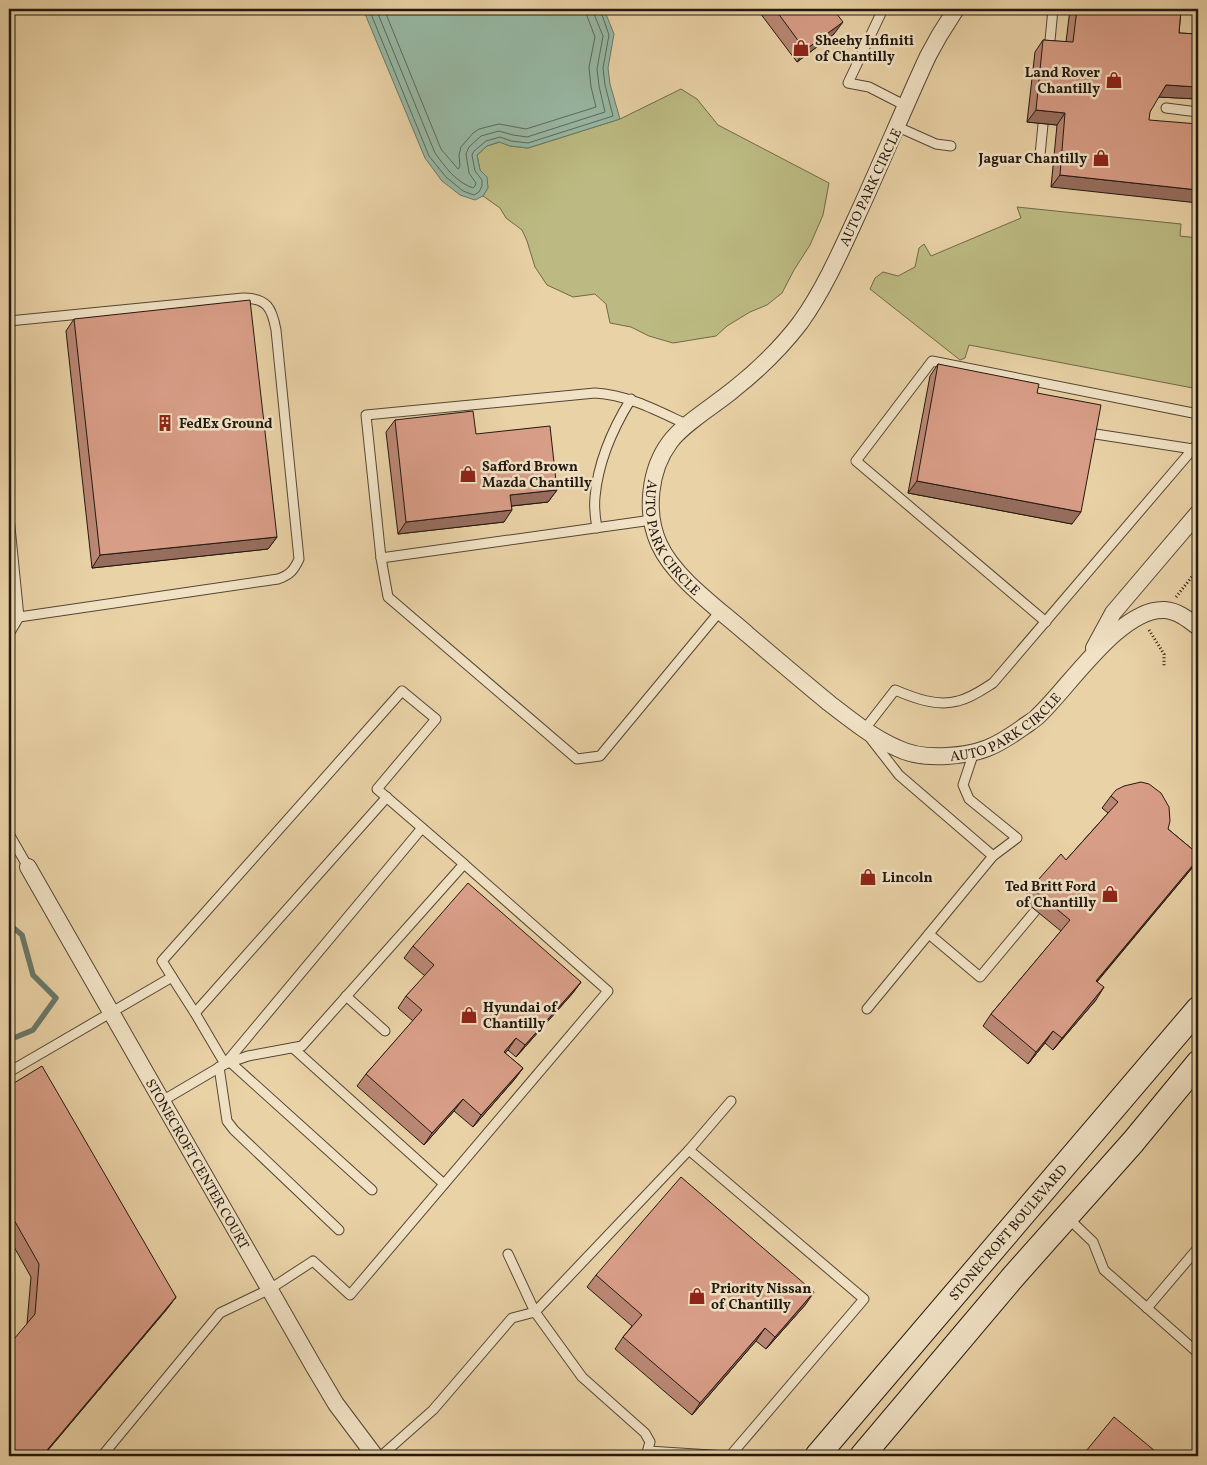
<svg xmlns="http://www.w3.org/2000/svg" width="1207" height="1465" font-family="Vollkorn,serif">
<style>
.green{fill:#bcba82;stroke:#706948}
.water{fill:#97b8a5;stroke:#697869}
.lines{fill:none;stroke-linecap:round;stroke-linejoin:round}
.shore{stroke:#5d685a;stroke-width:1}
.stream{stroke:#697869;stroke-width:5.5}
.service-casing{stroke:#544635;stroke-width:11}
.minor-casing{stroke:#544635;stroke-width:18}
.secondary-casing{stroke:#23180f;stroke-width:26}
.path{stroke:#23180f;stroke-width:3;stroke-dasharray:1 2.5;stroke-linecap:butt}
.service{stroke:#f1e2c5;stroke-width:9}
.minor{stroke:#f1e2c5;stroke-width:16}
.secondary{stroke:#f1e2c5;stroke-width:24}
.wall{fill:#ba8774;stroke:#23180f}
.shaded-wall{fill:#976e5e;stroke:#23180f}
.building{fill:#d89d87;stroke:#23180f}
.labels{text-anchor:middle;stroke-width:5;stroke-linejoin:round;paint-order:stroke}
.poi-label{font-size:14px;font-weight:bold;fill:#23180f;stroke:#f1e2c5;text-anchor:start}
.street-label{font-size:14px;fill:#23180f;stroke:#f1e2c5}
</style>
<rect width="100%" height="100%" fill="#e9d2a6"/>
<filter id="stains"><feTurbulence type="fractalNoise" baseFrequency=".004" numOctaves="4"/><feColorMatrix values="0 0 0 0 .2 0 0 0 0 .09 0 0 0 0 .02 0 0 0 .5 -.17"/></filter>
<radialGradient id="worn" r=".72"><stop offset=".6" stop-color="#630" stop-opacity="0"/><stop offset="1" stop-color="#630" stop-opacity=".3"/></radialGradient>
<g class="green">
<polygon points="681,89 697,99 718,125 829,183 823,215 810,245 794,270 782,293 767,305 750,312 727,326 716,336 673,343 649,336 631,327 610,323 606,304 595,294 573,297 547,285 535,267 527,241 522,230 506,218 500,208 483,196 488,187 480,170 477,155 487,146 500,142 510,146 528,148 620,119"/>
<polygon points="1017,207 1181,224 1180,236 1198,238 1198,389 969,345 965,358 960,360 870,289 875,278 883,272 898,276 915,267 919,248 924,244 931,256 1021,218"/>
</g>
<polygon class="water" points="363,9 604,9 614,34 608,68 610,84 620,119 528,148 510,146 499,142 487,146 477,155 480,170 487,177 488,188 483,196 475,200 460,195 442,181 425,158"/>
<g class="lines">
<g class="shore">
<polyline points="369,9 429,156 446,177 463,191 474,195 479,192 482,186 482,180 475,171 472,155 474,151 486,141 500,137 511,141 528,143 613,116 605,85 603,68 609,35 600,9"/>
<path d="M376,9l59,144c10,14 21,29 38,35l2,-2 1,-3 -7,-10 -3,-19 3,-7 12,-11 18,-5 14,4 14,2 78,-25 -6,-26 -2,-17 6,-33 -9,-22v-5"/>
<polyline points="384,9 441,149 458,169 460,166 459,155 461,147 473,133 479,129 499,124 526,129 596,107 591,87 589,67 595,37 587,16 586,9"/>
</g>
<polyline class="stream" points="9,924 22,935 33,975 56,998 33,1030 9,1040"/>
<g class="service-casing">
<g id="service">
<polyline points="883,9 848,83 869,87 906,106"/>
<polyline points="1049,51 1053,9"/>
<polyline points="1166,108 1198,112"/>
<polyline points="898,127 936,144 951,146"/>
<polyline points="1040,155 1044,114"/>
<path d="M9,321l234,-23c24,0 29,10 33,32l23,229c-5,11 -9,16 -21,20l-259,38"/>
<polyline points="1089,433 1193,449"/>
<polyline points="9,517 19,617 9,634"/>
<path d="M652,520l-271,38 -15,-143 229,-22c34,2 63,18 93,32"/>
<path d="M597,528c-2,-11 -3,-21 -2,-31 3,-34 18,-69 36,-98"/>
<polyline points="381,558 388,597 577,759 600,756 721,610"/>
<polyline points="1046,622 856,461 932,361 1198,414"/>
<polyline points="9,834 28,867"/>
<path d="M993,856l-94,-81 -35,-45 31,-40c19,8 42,17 63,11 13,-3 24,-11 35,-18l205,-240"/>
<polyline points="929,934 980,977 1036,910"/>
<polyline points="172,977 162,961 402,691 436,719 377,789 464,864"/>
<polyline points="346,996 385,1031"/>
<polyline points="867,1009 993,856 1017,838 969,799 963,785 974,752"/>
<polyline points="195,1013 387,797"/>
<polyline points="293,1048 444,1184"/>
<polyline points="230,1062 372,1190"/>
<polyline points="219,1067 227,1121 234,1130 339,1230"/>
<polyline points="9,1072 172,977 195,1013 225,1064 422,828"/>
<polyline points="689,1150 731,1101"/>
<polyline points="1068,1218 1093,1242 1104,1270 1198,1353"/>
<polyline points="508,1254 535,1312 689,1150 864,1299 730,1456"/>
<polyline points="1147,1308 1198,1248"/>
<polyline points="648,1451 727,1456"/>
<polyline points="102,1456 220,1313 270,1289 313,1261 350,1295 608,991 464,864 302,1046 248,1056 225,1064 162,1101"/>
<polyline points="381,1456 433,1410 512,1318 535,1312 582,1377 645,1433 650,1442 646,1456"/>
</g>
</g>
<g class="minor-casing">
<g id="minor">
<path id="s1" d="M956,9l-17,27 -11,20c-25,54 -47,108 -72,162 -16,35 -33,73 -56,105 -19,25 -43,48 -67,67 -18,15 -50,34 -63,52 -21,28 -25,71 -11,102 16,35 60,65 88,90 27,23 54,46 82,69 22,17 43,34 68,45 14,7 34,9 50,8 33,-2 48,-9 75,-28 5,-4 11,-7 15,-11 31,-28 83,-110 128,-107 13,1 24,10 33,17"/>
<polyline points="1094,648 1113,613 1198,513"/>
<path id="s2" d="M28,867l286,500 22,37 39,52"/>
</g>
</g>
<g class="secondary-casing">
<g id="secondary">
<path id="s3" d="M817,1456l381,-447"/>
<polyline points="862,1456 1013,1277 1133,1142 1198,1063"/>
</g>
</g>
<g class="path">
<polyline points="1176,597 1194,574 1198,571"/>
<polyline points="1149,630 1164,654 1164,666"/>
</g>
<use href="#service" class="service"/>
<use href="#minor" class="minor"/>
<use href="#secondary" class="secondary"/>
</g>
<g class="wall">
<polygon points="757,9 833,9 834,34 797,62"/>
<polygon points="1070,9 1181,9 1179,33 1198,34 1198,99 1159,97 1051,187 1057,125 1027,122 1035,52 1043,40 1066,42"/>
<polygon points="74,319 277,537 268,549 92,568 66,331"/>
<polygon points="938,364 1037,393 1072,524 908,493 930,376"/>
<polygon points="395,420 476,434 557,490 548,502 512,506 504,522 398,534 386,432"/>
<polygon points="1111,796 1168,829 1198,854 1198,860 1192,868 1097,982 1096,1000 1053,1050 1045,1043 1028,1064 983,1026 991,1014 1061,931 1023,900 1031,888 1066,860 1108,813 1102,808"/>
<polygon points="413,946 581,982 572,994 516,1057 508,1050 505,1053 523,1068 514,1080 473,1127 454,1111 424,1145 357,1086 366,1074 413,1021 398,1008 406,996 425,976 404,958"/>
<polygon points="9,1086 176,1297 167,1309 43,1456 9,1456 27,1324 31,1277 9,1238"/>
<polygon points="596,1275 806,1304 766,1349 756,1341 692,1415 615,1349 623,1337 632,1326 587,1287"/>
</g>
<g class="shaded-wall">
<polygon points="843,22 834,34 797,62 805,50"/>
<polygon points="1166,85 1198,87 1198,99 1158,97"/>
<polygon points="1036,110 1065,113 1057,125 1027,122"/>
<polygon points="1060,175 1198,190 1198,203 1051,187"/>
<polygon points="917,481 1081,512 1072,524 908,493"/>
<polygon points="557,490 548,502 502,507 510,495"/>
<polygon points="512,510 504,522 398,534 406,522"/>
<polygon points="277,537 268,549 92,568 100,555"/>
<polygon points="1198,859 1192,868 1087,993 1096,981"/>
<polygon points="581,982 572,994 516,1057 525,1045"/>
<polygon points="1104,987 1096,1000 1053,1050 1062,1038"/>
<polygon points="1053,1031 1045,1043 1028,1064 1036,1052"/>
<polygon points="516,1038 508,1050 495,1064 504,1052"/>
<polygon points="523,1068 514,1080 473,1127 481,1115"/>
<polygon points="463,1099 454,1111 424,1145 432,1133"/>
<polygon points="814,1292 806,1304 766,1349 775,1337"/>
<polygon points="176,1297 167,1309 43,1456 42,1456"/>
<polygon points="765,1328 756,1341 692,1415 700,1403"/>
</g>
<g class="building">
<polygon points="775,9 833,9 843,22 805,50"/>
<polygon points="1077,9 1181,9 1179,33 1198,34 1198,87 1166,85 1150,112 1149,120 1198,124 1198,190 1060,175 1065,113 1036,110 1043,40 1073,42"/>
<polygon points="250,300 277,537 100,555 74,319"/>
<polygon points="938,364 1039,384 1037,393 1101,405 1081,512 917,481"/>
<polygon points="473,411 476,434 550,426 557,490 510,495 512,510 406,522 395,420"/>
<polygon points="1141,782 1149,784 1161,793 1169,807 1170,821 1168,829 1198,854 1198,859 1096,981 1104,987 1062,1038 1053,1031 1036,1052 991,1014 1070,920 1031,888 1061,854 1066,860 1118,802 1111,796 1116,790 1124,786"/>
<polygon points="468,883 581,982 525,1045 516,1038 504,1052 523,1068 481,1115 463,1099 432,1133 366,1074 422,1010 406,996 434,965 413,946"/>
<polygon points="42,1066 176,1297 42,1456 9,1456 9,1345 35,1314 39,1264 9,1211 9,1086"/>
<polygon points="681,1177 814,1292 775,1337 765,1328 700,1403 623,1337 642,1315 596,1275"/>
<polygon points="1114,1417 1161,1456 1082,1456"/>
</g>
<defs>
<g id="shop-bare" transform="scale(1.35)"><path d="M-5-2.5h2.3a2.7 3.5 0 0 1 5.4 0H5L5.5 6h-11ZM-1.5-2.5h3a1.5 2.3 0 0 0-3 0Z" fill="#8f2418" stroke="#f1e2c5" stroke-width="2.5" paint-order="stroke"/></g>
<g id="building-bare" transform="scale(1.35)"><path d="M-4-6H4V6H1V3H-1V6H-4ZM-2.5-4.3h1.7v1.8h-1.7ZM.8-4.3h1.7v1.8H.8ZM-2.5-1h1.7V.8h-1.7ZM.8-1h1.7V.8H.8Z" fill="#8f2418" stroke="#f1e2c5" stroke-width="2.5" paint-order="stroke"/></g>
</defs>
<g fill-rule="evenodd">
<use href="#shop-bare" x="801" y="48"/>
<use href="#shop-bare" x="1114" y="80"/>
<use href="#shop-bare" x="1101" y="158"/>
<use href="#building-bare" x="165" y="423"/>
<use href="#shop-bare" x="468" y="474"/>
<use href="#shop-bare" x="868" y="877"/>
<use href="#shop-bare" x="1110" y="894"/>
<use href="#shop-bare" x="469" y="1015"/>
<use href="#shop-bare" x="697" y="1296"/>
</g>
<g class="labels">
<g class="poi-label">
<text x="815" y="45">Sheehy Infiniti<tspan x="815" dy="16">of Chantilly</tspan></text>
<text x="1100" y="77" text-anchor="end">Land Rover<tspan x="1100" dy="16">Chantilly</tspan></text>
<text x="1087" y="163" text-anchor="end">Jaguar Chantilly</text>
<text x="179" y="428">FedEx Ground</text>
<text x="482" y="471">Safford Brown<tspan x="482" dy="16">Mazda Chantilly</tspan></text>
<text x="882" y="882">Lincoln</text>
<text x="1096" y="891" text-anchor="end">Ted Britt Ford<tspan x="1096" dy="16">of Chantilly</tspan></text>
<text x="483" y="1012">Hyundai of<tspan x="483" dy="16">Chantilly</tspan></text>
<text x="711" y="1293">Priority Nissan<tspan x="711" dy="16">of Chantilly</tspan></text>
</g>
<g class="street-label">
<text transform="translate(870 187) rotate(-65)" y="5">AUTO PARK CIRCLE</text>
<text dy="5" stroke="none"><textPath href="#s1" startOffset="634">AUTO PARK CIRCLE</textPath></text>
<text dy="5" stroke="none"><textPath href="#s1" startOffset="1069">AUTO PARK CIRCLE</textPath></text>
<text dy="5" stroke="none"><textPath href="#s2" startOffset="342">STONECROFT CENTER COURT</textPath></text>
<text dy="5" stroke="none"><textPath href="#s3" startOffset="294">STONECROFT BOULEVARD</textPath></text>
</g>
</g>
<rect width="1207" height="1465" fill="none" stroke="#e9d2a6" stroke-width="30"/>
<rect x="10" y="10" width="1187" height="1445" fill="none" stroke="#23180f" stroke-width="2.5"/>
<rect x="15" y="15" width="1177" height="1435" fill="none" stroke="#23180f"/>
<rect width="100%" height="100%" filter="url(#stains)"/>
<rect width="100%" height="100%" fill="url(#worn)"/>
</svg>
